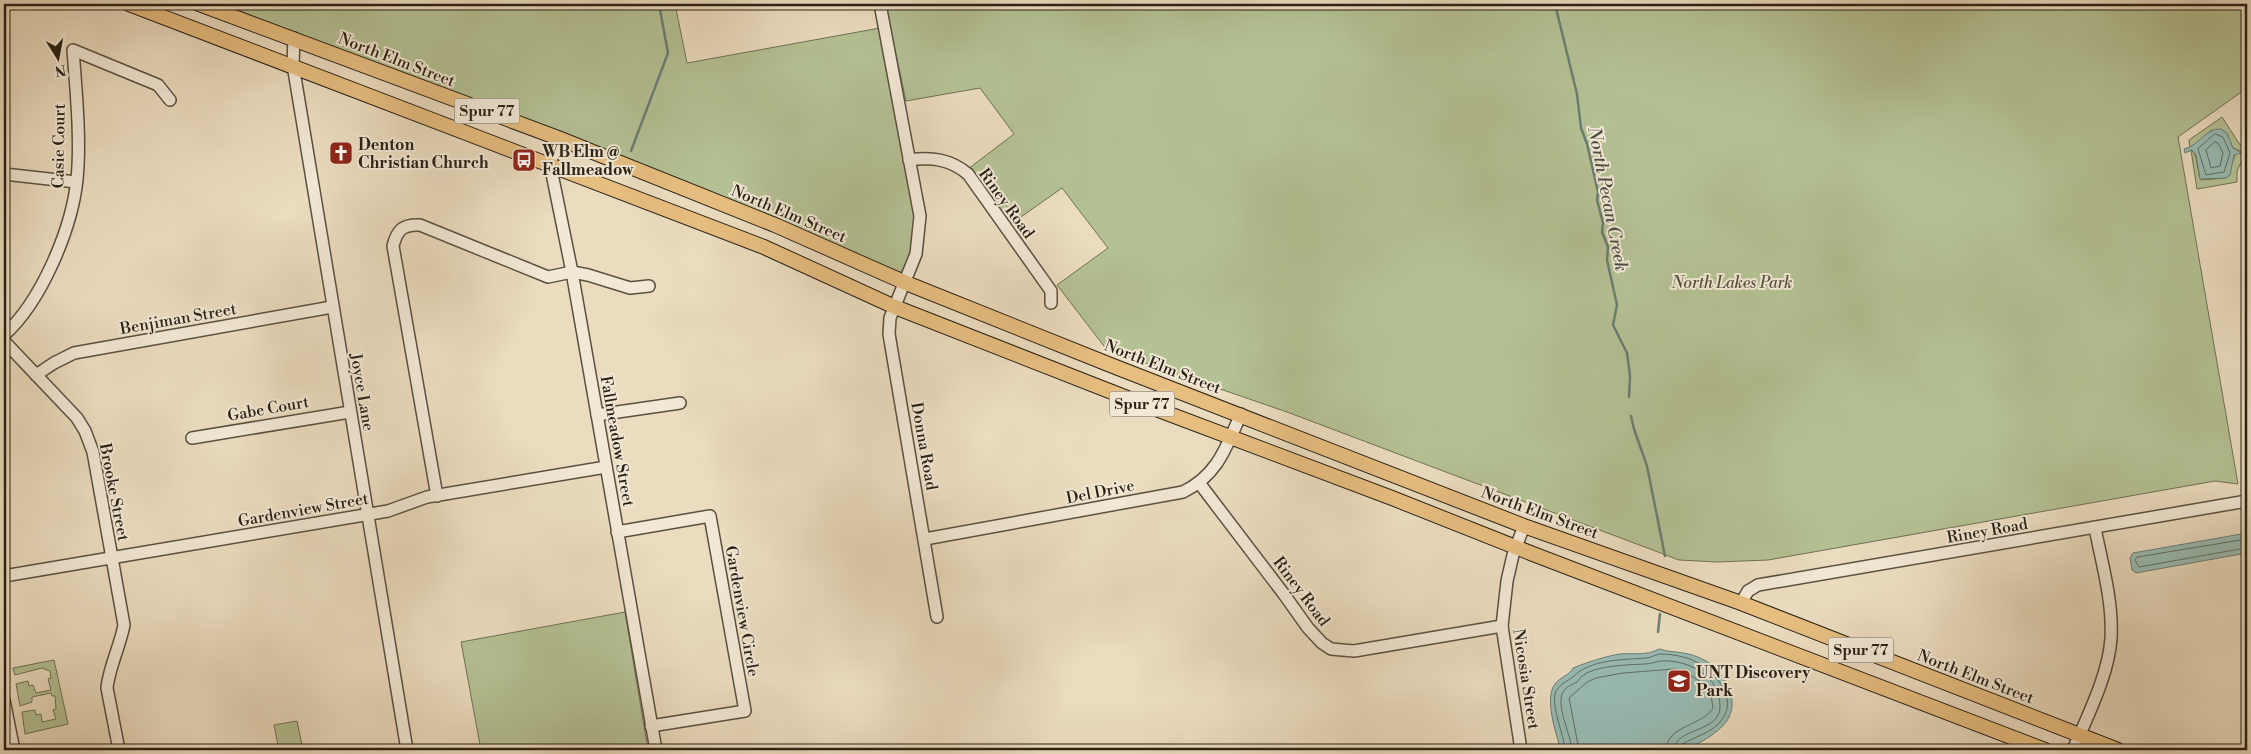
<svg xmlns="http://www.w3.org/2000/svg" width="2251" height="754" font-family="'Libre Bodoni',serif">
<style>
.green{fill:#b4c194;stroke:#6e7154}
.water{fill:#98bbb3;stroke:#6c7d74}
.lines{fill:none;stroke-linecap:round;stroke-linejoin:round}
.shore{stroke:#606e64;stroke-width:1}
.stream{stroke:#6c7d74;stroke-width:2.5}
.minor-casing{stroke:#5a5040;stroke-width:14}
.major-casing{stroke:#292115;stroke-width:16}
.minor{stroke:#f2e8d5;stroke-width:11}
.major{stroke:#e6be80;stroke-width:14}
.labels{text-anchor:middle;stroke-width:4;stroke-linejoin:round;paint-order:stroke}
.shield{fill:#f2e8d5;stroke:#655d4f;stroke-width:1}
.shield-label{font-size:15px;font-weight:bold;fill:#292115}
.street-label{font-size:16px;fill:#292115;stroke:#f2e8d5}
.poi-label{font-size:16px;font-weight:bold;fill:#292115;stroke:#f2e8d5;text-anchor:start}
.park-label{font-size:16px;font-style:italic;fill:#53513b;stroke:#f2e8d5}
.water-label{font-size:18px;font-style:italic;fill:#4a4f44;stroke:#f2e8d5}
</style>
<rect width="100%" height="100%" fill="#ebdcbf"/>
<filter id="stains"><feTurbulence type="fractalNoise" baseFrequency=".004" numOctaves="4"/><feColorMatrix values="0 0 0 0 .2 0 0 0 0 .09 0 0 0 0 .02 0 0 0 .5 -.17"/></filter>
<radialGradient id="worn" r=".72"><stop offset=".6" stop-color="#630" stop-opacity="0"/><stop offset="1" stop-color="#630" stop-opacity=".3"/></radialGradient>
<g class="green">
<polygon points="222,4 675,4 687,63 880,28 915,209 915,245 906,268 900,272 718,196"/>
<polygon points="885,4 2247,4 2247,88 2178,137 2238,484 2215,481 1768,560 1717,562 1679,560 1287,412 1107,350 1057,285 1108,248 1062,188 1011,224 968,169 1014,134 980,88 906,101"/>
<path d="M2222,117l22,34 1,3 -8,17v11l-40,7 -6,-39c8,7 5,20 10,30l25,-2 9,-23 6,-4 -8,-3 -3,-6 -18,-12 -22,18 -1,-8z"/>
<polygon points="625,612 648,750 481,750 461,642"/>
<polygon points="54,660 68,724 25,734 22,712 35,710 36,715 41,714 42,722 56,719 53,710 56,709 55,696 52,696 51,693 32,697 32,702 20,706 16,684 28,681 29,686 33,685 36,693 51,690 48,679 51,678 50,671 42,668 15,675 13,668"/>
<polygon points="297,721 303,750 279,750 274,725"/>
</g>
<g class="water">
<path d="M2221,129l6,4 6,15 8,5 -7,2 -4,20 -4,3 -26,1 -4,-24 -4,-5 -7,3 -1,-4c15,-3 21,-21 37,-20z"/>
<polygon points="2247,533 2247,576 2244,558 2241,554 2136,573 2132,570 2130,558 2133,553"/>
<path d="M1659,649c18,5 27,1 47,12 17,10 33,36 23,56 -6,14 -35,31 -49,33 -11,2 -24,0 -35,0 -28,0 -56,0 -84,0 -5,-16 -17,-52 -6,-66 5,-7 15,-9 18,-16 15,-6 30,-11 46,-14 13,-1 28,2 40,-5z"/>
</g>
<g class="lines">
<g class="shore">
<polygon points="2215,134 2223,137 2230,153 2224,172 2206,175 2198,149"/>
<polygon points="2215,142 2218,143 2223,153 2220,166 2211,168 2206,150"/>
<polyline points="2247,539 2137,557 2135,560 2139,567 2240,549 2247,553"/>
<path d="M1565,750c-1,-16 -13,-40 -10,-56 3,-10 12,-12 19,-18 18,-17 47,-16 72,-18 5,0 10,-4 14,-4 7,0 16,1 23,3 22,4 57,36 40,61 -9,14 -26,18 -41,26l-2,6"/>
<path d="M1572,750c-1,-15 -15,-41 -10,-56 3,-7 9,-9 15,-12 2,-2 3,-4 5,-6 14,-11 46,-11 63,-12 5,0 10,-2 15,-3 27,-2 60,14 60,45 1,27 -45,21 -46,44"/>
<path d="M1579,750l-10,-52 18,-16 9,-4 27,-5 51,-4 10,2 20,13 7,11 2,13c-12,19 -46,17 -47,42"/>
</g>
<g class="stream">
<polyline points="1555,4 1577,94 1581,128 1587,144 1598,192 1597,200 1603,223 1602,232 1608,247 1607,260 1617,305 1613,325 1627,353 1630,376 1629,397"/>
<polyline points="631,151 668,53 659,4"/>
<polyline points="1631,416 1634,429 1647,466 1665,556"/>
<polyline points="1658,632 1660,614"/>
</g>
<g class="minor-casing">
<g id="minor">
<polyline points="880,4 920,216 916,254 890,318 889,334 937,617"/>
<polyline points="294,38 293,65 407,750"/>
<polyline points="558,138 550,164 572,272 656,750"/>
<path d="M909,160c23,-3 41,-1 59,14l83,117v12"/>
<polyline points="4,174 76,182"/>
<path d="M4,335c37,-33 68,-106 73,-156 4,-39 -1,-89 -4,-129l85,35 12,15"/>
<path d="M4,341l73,77 8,13 8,21 31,173c-4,21 -15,43 -17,63l12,62"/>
<polyline points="36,375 54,363 74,353 332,307"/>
<polyline points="597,415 680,403"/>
<polyline points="192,438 350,412"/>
<polyline points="1200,484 1283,593 1308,628 1322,643 1331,649 1354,651 1502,626"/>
<path d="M437,496l-44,-250c4,-16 10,-22 27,-21l128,52 24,-5 16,3 42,13 19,-2"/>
<polyline points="617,532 710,516 745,711 651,726"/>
<path d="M925,539l258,-47c35,-17 43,-45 58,-78"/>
<polyline points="4,576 388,511 427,497 606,467"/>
<polyline points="1741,603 1748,591 1758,585 2247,501"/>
<polyline points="4,700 14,750"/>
<polyline points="1521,750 1502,626 1507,581 1513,555 1524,526"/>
<path d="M2073,750c14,-33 36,-76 38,-112 2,-37 -9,-74 -16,-110"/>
</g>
</g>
<g class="major-casing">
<g id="major">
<polyline points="129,4 764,247 895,307 1140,403 1392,498 1533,554 2045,750"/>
<polyline points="199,4 558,138 775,225 906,283 1113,366 1524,526 1741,603 2118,750"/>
</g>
</g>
<use href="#minor" class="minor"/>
<use href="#major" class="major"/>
</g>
<defs>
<g id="church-square" transform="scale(1.25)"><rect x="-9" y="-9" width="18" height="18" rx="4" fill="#8f2418" stroke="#f2e8d5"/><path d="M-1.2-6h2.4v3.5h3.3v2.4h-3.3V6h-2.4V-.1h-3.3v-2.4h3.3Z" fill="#fff"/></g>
<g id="bus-square" transform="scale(1.25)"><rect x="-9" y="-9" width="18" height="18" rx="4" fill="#8f2418" stroke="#f2e8d5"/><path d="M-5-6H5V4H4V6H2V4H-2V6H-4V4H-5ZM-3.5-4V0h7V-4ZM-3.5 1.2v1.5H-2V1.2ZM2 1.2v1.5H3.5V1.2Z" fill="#fff"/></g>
<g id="university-square" transform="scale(1.25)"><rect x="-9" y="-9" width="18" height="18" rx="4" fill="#8f2418" stroke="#f2e8d5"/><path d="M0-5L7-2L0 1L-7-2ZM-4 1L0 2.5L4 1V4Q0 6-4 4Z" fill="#fff"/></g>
</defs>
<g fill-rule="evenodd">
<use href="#church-square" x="341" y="153"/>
<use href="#bus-square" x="524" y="160"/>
<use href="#university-square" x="1679" y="681"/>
</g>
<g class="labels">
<g class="shield">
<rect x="454.5" y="98.5" width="65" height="25" rx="4"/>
<rect x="1109.5" y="391.5" width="65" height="25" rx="4"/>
<rect x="1828.5" y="637.5" width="65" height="25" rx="4"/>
</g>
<g class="shield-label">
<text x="487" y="116">Spur 77</text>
<text x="1142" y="409">Spur 77</text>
<text x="1861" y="655">Spur 77</text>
</g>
<g class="street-label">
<text transform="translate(397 59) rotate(21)" y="6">North Elm Street</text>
<text transform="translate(58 146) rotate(-89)" y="6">Casie Court</text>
<text transform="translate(1007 203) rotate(54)" y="6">Riney Road</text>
<text transform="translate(789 213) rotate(23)" y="6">North Elm Street</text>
<text transform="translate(178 318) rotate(-10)" y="6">Benjiman Street</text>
<text transform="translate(1163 366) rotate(21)" y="6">North Elm Street</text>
<text transform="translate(363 392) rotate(80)" y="6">Joyce Lane</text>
<text transform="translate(268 408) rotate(-10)" y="6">Gabe Court</text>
<text transform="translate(618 441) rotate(80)" y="6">Fallmeadow Street</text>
<text transform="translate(925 446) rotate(80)" y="6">Donna Road</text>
<text transform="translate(1100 491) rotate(-11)" y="6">Del Drive</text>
<text transform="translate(115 492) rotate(79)" y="6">Brooke Street</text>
<text transform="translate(303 509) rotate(-10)" y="6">Gardenview Street</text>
<text transform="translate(1540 512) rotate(20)" y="6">North Elm Street</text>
<text transform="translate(1987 530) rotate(-10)" y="6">Riney Road</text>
<text transform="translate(1302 591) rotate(53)" y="6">Riney Road</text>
<text transform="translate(743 611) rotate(80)" y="6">Gardenview Circle</text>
<text transform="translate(1976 676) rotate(21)" y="6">North Elm Street</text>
<text transform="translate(1527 679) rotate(81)" y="6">Nicosia Street</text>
</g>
<g class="poi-label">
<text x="358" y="150">Denton<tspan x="358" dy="18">Christian Church</tspan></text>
<text x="542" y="157">WB Elm @<tspan x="542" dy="18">Fallmeadow</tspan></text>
<text x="1696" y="678">UNT Discovery<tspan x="1696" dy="18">Park</tspan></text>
</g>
<g class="park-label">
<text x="1732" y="288">North Lakes Park</text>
</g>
<g class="water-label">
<text transform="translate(1608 199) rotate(79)" y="6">North Pecan Creek</text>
</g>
</g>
<rect width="2251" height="754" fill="none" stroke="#ebdcbf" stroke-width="20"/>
<rect x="5" y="5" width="2241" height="744" fill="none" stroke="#292115" stroke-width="2.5"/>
<rect x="10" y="10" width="2231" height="734" fill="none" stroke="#292115"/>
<g transform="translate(58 58) rotate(169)" stroke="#f2e8d5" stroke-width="4" paint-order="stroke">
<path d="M0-4L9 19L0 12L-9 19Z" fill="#292115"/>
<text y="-8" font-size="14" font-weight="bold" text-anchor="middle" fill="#292115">N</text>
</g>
<rect width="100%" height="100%" filter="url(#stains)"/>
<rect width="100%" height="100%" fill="url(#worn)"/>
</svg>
